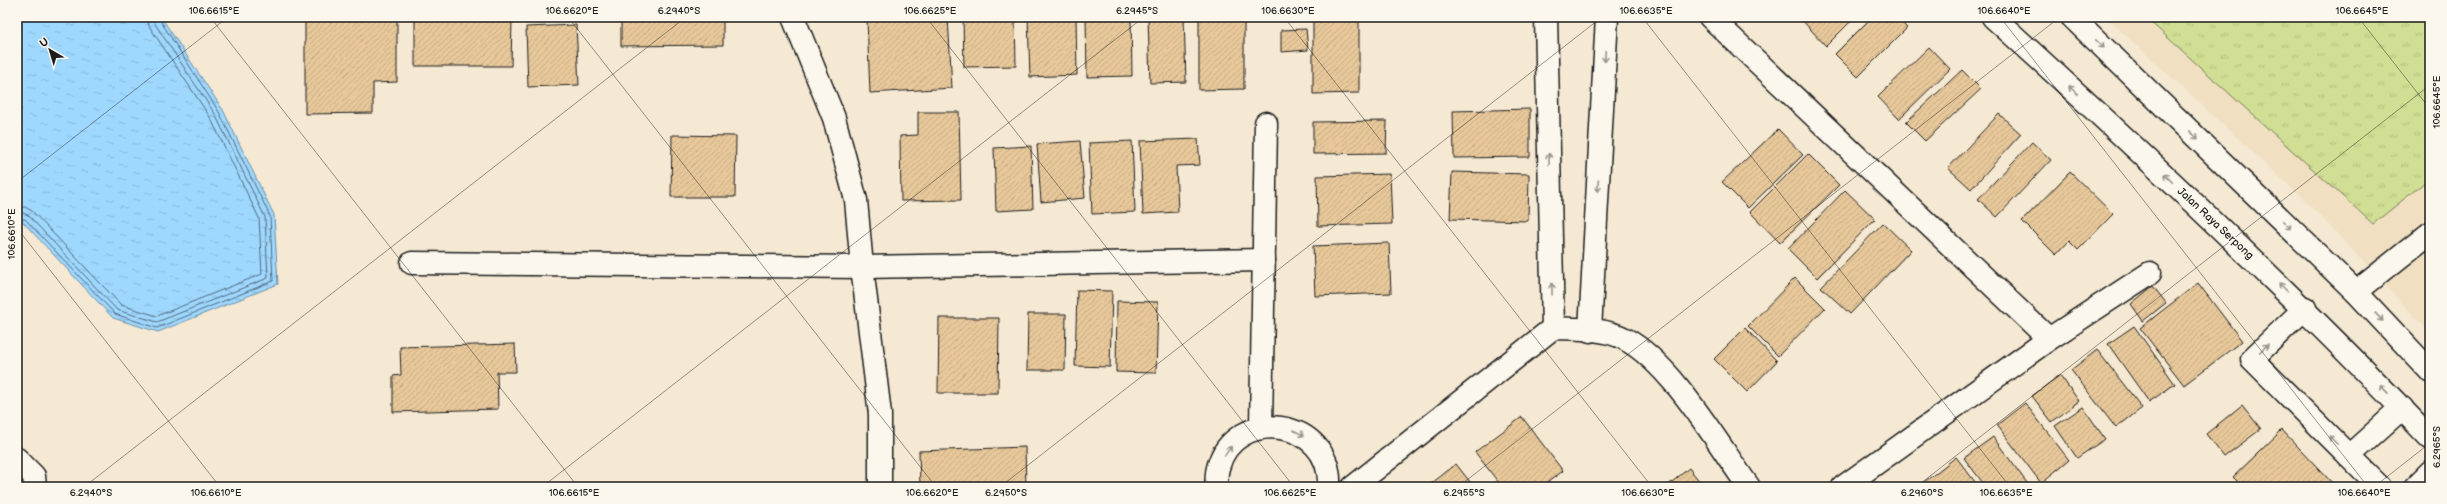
<svg xmlns="http://www.w3.org/2000/svg" width="2447" height="504" font-family="'Balsamiq Sans',sans-serif">
<style>
.built{fill:#f1dfc2}
.grass{fill:url(#grass-tufts);stroke:#767e58}
.water{fill:url(#water-ripples);stroke:#6b8da4}
.lines{fill:none;stroke-linecap:round;stroke-linejoin:round}
.shore{stroke:#506777;stroke-width:1}
.building{fill:url(#building-hatch);stroke:#1c1c1c}
.minor-casing{stroke:#1c1c1c;stroke-width:25}
.major-casing{stroke:#1c1c1c;stroke-width:25}
.minor{stroke:#fbf7ec;stroke-width:22}
.major{stroke:#fbf7ec;stroke-width:22}
.oneway{stroke:#97948e}
.ticks{fill:none;stroke:#1c1c1c;stroke-width:1;stroke-opacity:0.45}
.labels{text-anchor:middle;stroke-width:3;stroke-linejoin:round;paint-order:stroke}
.street-label{font-size:11px;fill:#1c1c1c;stroke:#fbf7ec}
.neatline{fill:none;stroke:#1c1c1c;stroke-width:1.5}
.ticks-label{font-size:10px;text-anchor:middle;fill:#1c1c1c}
</style>
<defs>
<pattern id="grass-tufts" width="24" height="20" patternUnits="userSpaceOnUse"><rect width="24" height="20" fill="#d0df93"/><path d="M3 7l-1-3M5 7V3M7 7l1-3M15 17l-1-3M17 17v-4M19 17l1-3" fill="none" stroke="#b2bf7e"/></pattern>
<pattern id="water-ripples" width="26" height="14" patternUnits="userSpaceOnUse"><rect width="26" height="14" fill="#9fd8ff"/><path d="M2 4q2-2 4 0t4 0M15 11q2-2 4 0t4 0" fill="none" stroke="#88b9da"/></pattern>
<pattern id="building-hatch" width="6" height="6" patternUnits="userSpaceOnUse"><rect width="6" height="6" fill="#e8c89a"/><path d="M-1 1l2-2M0 6l6-6M5 7l2-2" fill="none" stroke="#c6ab84"/></pattern>
</defs>
<rect width="100%" height="100%" fill="#f5e9d3"/>
<filter id="ink" filterUnits="userSpaceOnUse"><feTurbulence type="fractalNoise" baseFrequency=".025" numOctaves="2"/><feDisplacementMap in="SourceGraphic" scale="8" xChannelSelector="R" yChannelSelector="G"/><feConvolveMatrix kernelMatrix="1 2 1 2 8 2 1 2 1" color-interpolation-filters="sRGB"/></filter>
<g filter="url(#ink)">
<polygon class="built" points="2106,17 2430,17 2430,333 2308,203"/>
<polygon class="grass" points="2145,17 2430,17 2430,178 2373,224"/>
<polygon class="water" points="17,17 161,17 223,110 274,215 278,284 158,332 113,318 22,221 17,224"/>
<g class="lines">
<g class="shore">
<polyline points="17,207 25,207 32,211 121,305 157,316 262,274 259,218 210,117 149,26 147,17"/>
<polyline points="17,213 23,213 28,215 117,310 157,322 268,278 265,217 215,114 155,24 153,17"/>
<polyline points="17,219 25,219 115,314 157,328 273,281 270,216 219,112 158,17"/>
</g>
</g>
<g class="building">
<polygon points="305,17 397,17 397,82 373,83 373,113 305,114"/>
<polygon points="621,17 723,17 723,45 621,46"/>
<polygon points="926,17 948,17 952,88 870,93 867,20"/>
<polygon points="963,17 1015,17 1016,66 964,67"/>
<polygon points="1028,17 1076,17 1077,75 1030,77"/>
<polygon points="1086,17 1131,17 1132,76 1087,77"/>
<polygon points="1148,17 1184,17 1186,82 1150,83"/>
<polygon points="1199,17 1244,17 1244,89 1199,90"/>
<polygon points="1313,17 1359,17 1359,93 1313,94"/>
<polygon points="1799,17 1855,17 1826,46"/>
<polygon points="1872,17 1896,17 1907,28 1858,77 1835,54"/>
<polygon points="415,20 512,20 511,66 415,66"/>
<polygon points="576,25 579,85 528,87 526,27"/>
<polygon points="1306,29 1308,50 1281,52 1281,30"/>
<polygon points="1929,47 1950,69 1899,119 1878,97"/>
<polygon points="1962,70 1981,89 1925,141 1906,122"/>
<polygon points="1530,109 1530,157 1454,158 1453,111"/>
<polygon points="918,112 959,112 961,200 901,201 900,136 918,135"/>
<polygon points="1999,114 2021,134 1971,189 1948,168"/>
<polygon points="1387,121 1386,153 1313,154 1313,122"/>
<polygon points="1778,129 1803,155 1748,208 1722,182"/>
<polygon points="672,135 736,136 735,197 671,197"/>
<polygon points="1198,139 1200,165 1176,166 1178,212 1143,214 1140,141"/>
<polygon points="1080,141 1085,198 1041,202 1037,144"/>
<polygon points="1132,141 1135,212 1092,214 1089,143"/>
<polygon points="2032,142 2051,160 1997,217 1978,199"/>
<polygon points="1031,146 1033,209 996,211 994,148"/>
<polygon points="1808,154 1839,185 1780,243 1750,212"/>
<polygon points="1452,172 1529,174 1528,221 1450,219"/>
<polygon points="2070,172 2113,214 2078,250 2069,241 2056,255 2022,221"/>
<polygon points="1390,174 1392,224 1318,226 1317,176"/>
<polygon points="1845,190 1875,219 1817,278 1788,249"/>
<polygon points="1883,223 1911,250 1850,314 1821,287"/>
<polygon points="1389,243 1391,293 1315,296 1313,246"/>
<polygon points="1795,278 1825,308 1778,356 1748,326"/>
<polygon points="2198,283 2242,341 2184,385 2140,328"/>
<polygon points="2153,286 2166,303 2143,321 2131,304"/>
<polygon points="1077,290 1112,291 1110,367 1075,366"/>
<polygon points="1117,301 1158,302 1156,373 1116,372"/>
<polygon points="1028,314 1066,314 1065,370 1027,370"/>
<polygon points="939,318 999,318 998,393 938,393"/>
<polygon points="2134,326 2175,384 2149,402 2108,344"/>
<polygon points="1745,328 1777,361 1747,392 1714,359"/>
<polygon points="515,344 516,372 497,372 498,409 393,412 393,376 401,375 400,347"/>
<polygon points="2097,350 2142,408 2116,428 2071,370"/>
<polygon points="2060,375 2079,401 2052,422 2032,396"/>
<polygon points="2025,403 2069,460 2041,483 1997,425"/>
<polygon points="2242,405 2261,429 2224,457 2206,434"/>
<polygon points="2083,407 2105,439 2077,458 2055,426"/>
<polygon points="1522,417 1563,471 1541,487 1502,487 1475,452"/>
<polygon points="2282,430 2336,487 2243,487 2233,477"/>
<polygon points="1993,437 2030,487 1986,487 1964,458"/>
<polygon points="1025,447 1026,487 920,487 919,451"/>
<polygon points="1956,457 1979,487 1926,487 1923,483"/>
<polygon points="1456,464 1474,487 1427,487"/>
<polygon points="1689,468 1704,487 1666,487"/>
</g>
<g class="lines">
<g class="minor-casing">
<g id="minor">
<polyline points="793,17 834,118 856,200 862,267 880,414 880,487"/>
<polyline points="1546,17 1553,328"/>
<polyline points="1710,17 2049,339"/>
<polyline points="412,263 862,267 1264,260"/>
<polyline points="2356,292 2430,233"/>
<polyline points="2305,308 2252,359 2380,487"/>
<polyline points="1590,331 1607,17"/>
<polyline points="1261,428 1266,123"/>
<polyline points="2349,456 2402,408"/>
<polyline points="17,459 34,476 35,487"/>
<path d="M1216,487c1,-6 0,-13 2,-19 15,-62 115,-51 111,19"/>
<path d="M1353,487l200,-159c22,1 52,0 72,11 47,25 92,104 124,148"/>
<polyline points="1843,487 2049,339 2150,273"/>
<polyline points="2415,487 2430,472"/>
</g>
</g>
<g class="major-casing">
<g id="major">
<path d="M1993,17c150,136 297,274 437,421"/>
<polyline points="2072,17 2356,292 2430,371"/>
</g>
</g>
<use href="#minor" class="minor"/>
<use href="#major" class="major"/>
</g>
<defs><path id="oneway-shaft" d="M-6 0H5M1.5-3L5.5 0L1.5 3" fill="none" stroke-width="1.6" stroke-linecap="round" stroke-linejoin="round"/></defs>
<g class="oneway">
<use href="#oneway-shaft" transform="translate(2100 44) rotate(44)"/>
<use href="#oneway-shaft" transform="translate(1605 56) rotate(93)"/>
<use href="#oneway-shaft" transform="translate(2073 90) rotate(-138)"/>
<use href="#oneway-shaft" transform="translate(2194 135) rotate(44)"/>
<use href="#oneway-shaft" transform="translate(1549 159) rotate(-91)"/>
<use href="#oneway-shaft" transform="translate(2168 178) rotate(-136)"/>
<use href="#oneway-shaft" transform="translate(1598 186) rotate(93)"/>
<use href="#oneway-shaft" transform="translate(2287 225) rotate(44)"/>
<use href="#oneway-shaft" transform="translate(2283 287) rotate(-135)"/>
<use href="#oneway-shaft" transform="translate(1552 289) rotate(-91)"/>
<use href="#oneway-shaft" transform="translate(2379 317) rotate(47)"/>
<use href="#oneway-shaft" transform="translate(2264 348) rotate(-44)"/>
<use href="#oneway-shaft" transform="translate(2384 389) rotate(-133)"/>
<use href="#oneway-shaft" transform="translate(1299 433) rotate(27)"/>
<use href="#oneway-shaft" transform="translate(2333 440) rotate(-135)"/>
<use href="#oneway-shaft" transform="translate(1228 451) rotate(-54)"/>
</g>
</g>
<path class="ticks" d="M210,17l368,470M568,17l368,470M926,17l368,470M1284,17l368,470M1642,17l368,470M2000,17l368,470M2358,17l72,92M17,182l211,-165M17,228l203,259M84,487l602,-470M542,487l602,-470M1000,487l602,-470M1458,487l602,-470M1916,487l514,-402M2374,487l56,-44"/>
<g class="labels">
<g class="street-label">
<text transform="translate(2216 223) rotate(43)" y="4">Jalan Raya Serpong</text>
</g>
</g>
<rect width="2447" height="504" fill="none" stroke="#fbf7ec" stroke-width="44"/>
<g transform="translate(50 50) rotate(322)" stroke="#fbf7ec" stroke-width="3" paint-order="stroke">
<path d="M0-3L7 15L0 10L-7 15Z" fill="#1c1c1c"/>
<text y="-6" font-size="11" font-weight="bold" text-anchor="middle" fill="#1c1c1c">U</text>
</g>
<rect x="22" y="22" width="2403" height="460" class="neatline"/>
<g class="ticks-label">
<text x="214" y="14">106.6615°E</text>
<text x="572" y="14">106.6620°E</text>
<text x="679" y="14">6.2940°S</text>
<text x="930" y="14">106.6625°E</text>
<text x="1137" y="14">6.2945°S</text>
<text x="1288" y="14">106.6630°E</text>
<text x="1646" y="14">106.6635°E</text>
<text x="2004" y="14">106.6640°E</text>
<text x="2362" y="14">106.6645°E</text>
<text transform="translate(2436 102) rotate(-90)" y="4">106.6645°E</text>
<text transform="translate(11 234) rotate(-90)" y="4">106.6610°E</text>
<text transform="translate(2436 447) rotate(-90)" y="4">6.2965°S</text>
<text x="91" y="496">6.2940°S</text>
<text x="216" y="496">106.6610°E</text>
<text x="574" y="496">106.6615°E</text>
<text x="932" y="496">106.6620°E</text>
<text x="1006" y="496">6.2950°S</text>
<text x="1290" y="496">106.6625°E</text>
<text x="1464" y="496">6.2955°S</text>
<text x="1648" y="496">106.6630°E</text>
<text x="1922" y="496">6.2960°S</text>
<text x="2006" y="496">106.6635°E</text>
<text x="2364" y="496">106.6640°E</text>
</g>
</svg>
